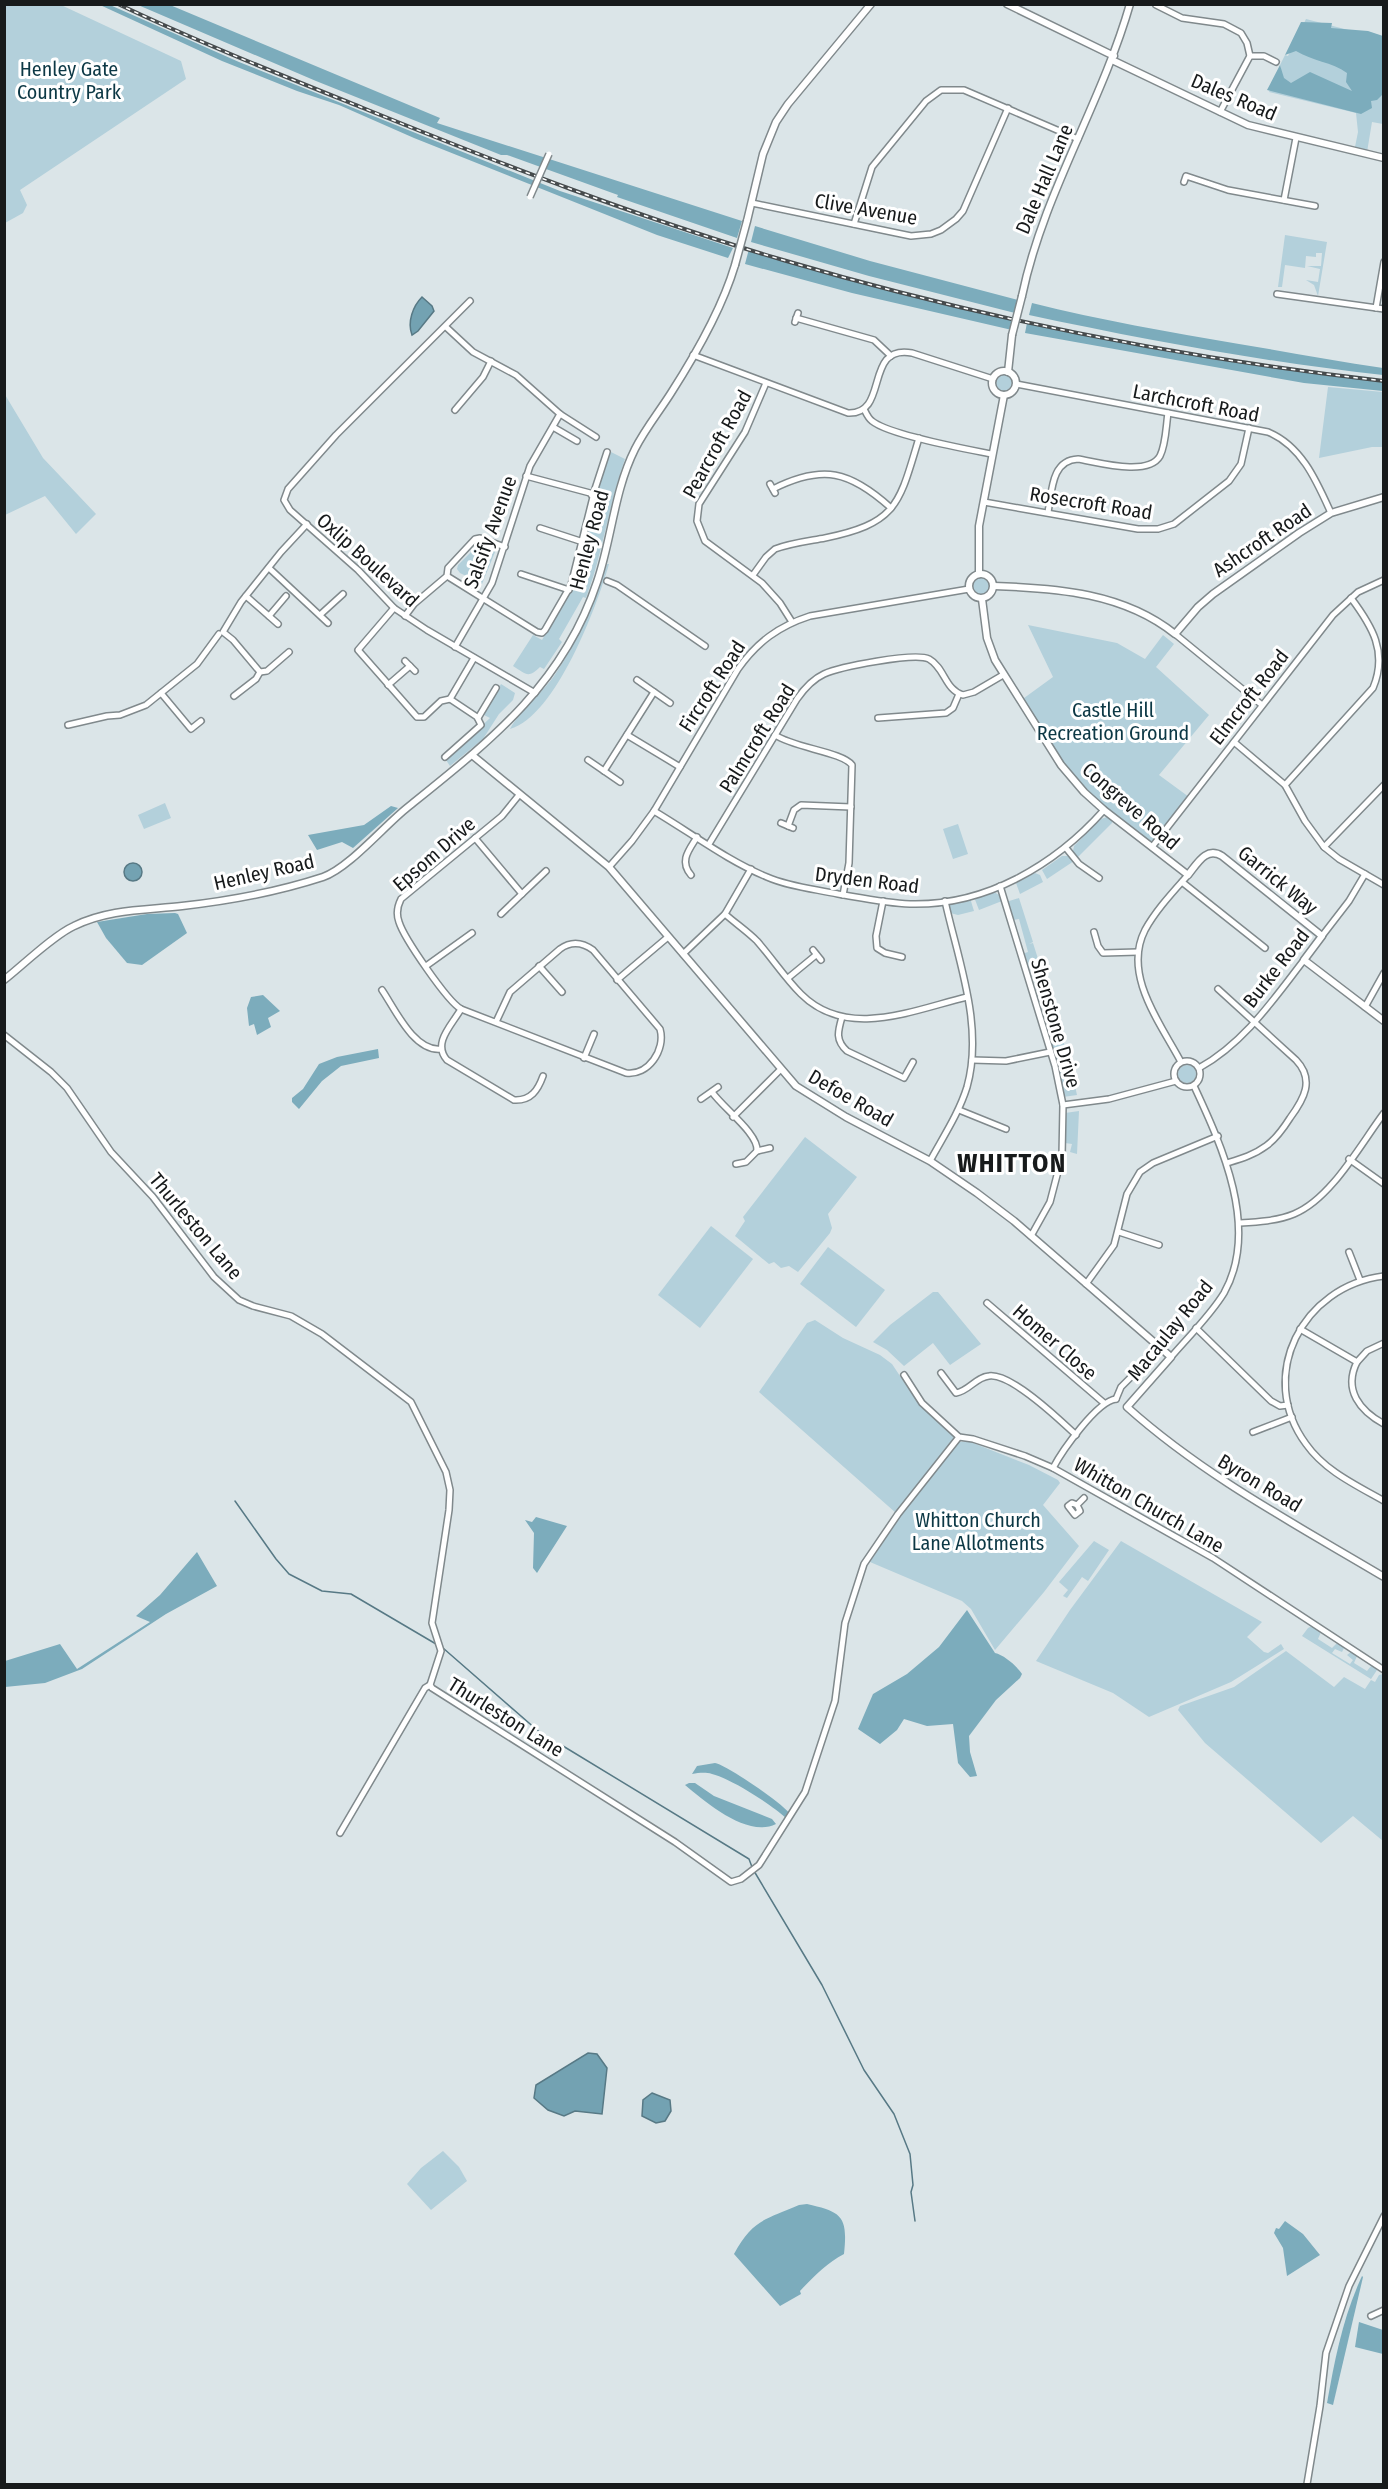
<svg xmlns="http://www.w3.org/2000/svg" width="1388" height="2489" font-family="'Fira Sans Condensed',sans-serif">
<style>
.green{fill:#b3d0db}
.forest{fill:#7cacbc}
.water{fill:#73a2b2;stroke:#577985;stroke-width:1.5}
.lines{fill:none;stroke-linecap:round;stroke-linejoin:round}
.stream{stroke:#577985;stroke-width:1.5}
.minor-casing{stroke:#80898c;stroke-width:8}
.tertiary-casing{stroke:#80898c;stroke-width:9}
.minor{stroke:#fff;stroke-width:5}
.tertiary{stroke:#fff;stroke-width:6}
.rail-casing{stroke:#464b4d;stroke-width:4}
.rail{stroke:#fff;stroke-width:1.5;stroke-dasharray:4.5;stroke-linecap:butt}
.minor-bridge-casing{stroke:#80898c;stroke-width:8;stroke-linecap:butt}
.tertiary-bridge-casing{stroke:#80898c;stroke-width:9;stroke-linecap:butt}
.minor-bridge{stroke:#fff;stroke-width:5}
.tertiary-bridge{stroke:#fff;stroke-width:6}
.labels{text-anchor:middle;stroke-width:6;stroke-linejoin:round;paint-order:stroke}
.park-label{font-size:20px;fill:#0c3845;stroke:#fff}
.street-label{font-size:20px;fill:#171a1b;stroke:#fff}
.district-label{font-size:26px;font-weight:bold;letter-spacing:1.5px;fill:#171a1b;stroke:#fff}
</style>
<rect width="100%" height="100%" fill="#dbe5e8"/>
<g class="green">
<polygon points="5,4 61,5 181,61 186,79 20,190 27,205 23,213 5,223"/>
<polygon points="1306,19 1383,39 1383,124 1372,122 1367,152 1355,147 1358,132 1356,113 1269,92 1281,69 1280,65 1285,55 1288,56"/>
<polygon points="1285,235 1327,242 1318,296 1314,285 1306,280 1318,282 1320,269 1307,266 1321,266 1322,253 1316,253 1316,257 1306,256 1305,268 1285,265 1282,287 1278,287"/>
<circle cx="1004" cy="383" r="9"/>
<polygon points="1328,387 1383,392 1383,447 1372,447 1319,458"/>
<polygon points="4,393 43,458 96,514 76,534 45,496 5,515"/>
<path d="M611,452l14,7c-16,45 -22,93 -39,139l-3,-1 -24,42 3,3 -18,27 -4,-2c-12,12 -14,7 -27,-1l20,-31 9,5c13,-22 27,-42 35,-67 12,-40 17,-82 34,-121z"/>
<polygon points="478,545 495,552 482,584 460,573 457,569 458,565"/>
<path d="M607,564h2c-12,42 -53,152 -99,165 9,-17 32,-36 44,-53 24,-35 39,-73 53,-112z"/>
<circle cx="981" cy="586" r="9"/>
<polygon points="1028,625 1117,643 1145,659 1163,635 1174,644 1156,667 1209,715 1159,775 1189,797 1152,847 1084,792 1020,701 1053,677"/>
<polygon points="501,684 515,693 513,700 499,714 483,739 450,766 446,760 490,718 484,715"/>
<polygon points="165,803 171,818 144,829 138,815"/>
<polygon points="1107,817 1113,820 1112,823 1077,858 1073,851 1074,846 1101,819"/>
<polygon points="958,824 968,854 953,859 943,829"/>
<polygon points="1062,856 1069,856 1074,861 1047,879 1042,870"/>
<polygon points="1035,873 1040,875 1043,882 1020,894 1016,883"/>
<polygon points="994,892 999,895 1002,901 979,910 974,897"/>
<polygon points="970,898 974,911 958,915 950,913 949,905 952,902"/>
<polygon points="1019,898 1033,942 1029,944 1033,943 1046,984 1039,986 1034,967 1027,968 1022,954 1028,952 1019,919 1012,920 1006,902"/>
<polygon points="1050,998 1060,1031 1053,1033 1045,1006 1039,1007 1037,1002"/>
<polygon points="1061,1034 1069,1059 1058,1064 1049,1041"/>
<polygon points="1070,1064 1077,1095 1063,1097 1057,1067"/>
<circle cx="1187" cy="1074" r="9"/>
<polygon points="1079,1111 1077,1154 1070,1152 1072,1144 1065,1143 1065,1113"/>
<polygon points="805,1137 857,1177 828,1214 832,1228 830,1233 798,1272 789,1266 781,1268 774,1262 769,1264 735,1236 745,1221 743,1217"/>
<polygon points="711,1226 753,1259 700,1328 658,1295"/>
<polygon points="828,1247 885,1290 856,1327 800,1284"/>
<polygon points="933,1292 938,1292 981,1344 950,1365 933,1343 904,1366 887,1350 873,1342 890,1325"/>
<polygon points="815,1320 843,1338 880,1355 892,1364 912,1394 953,1433 953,1439 896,1513 759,1392 807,1323"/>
<polygon points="968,1441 1029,1465 1058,1480 1060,1483 1043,1505 1079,1546 1044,1592 995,1650 971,1609 962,1601 870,1562 902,1514 959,1442"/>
<polygon points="1094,1541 1109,1550 1088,1581 1082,1577 1067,1598 1063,1596 1068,1590 1059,1582"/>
<polygon points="1121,1541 1262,1622 1247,1637 1264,1652 1268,1653 1281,1644 1284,1649 1231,1682 1149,1717 1113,1693 1036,1661 1070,1610"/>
<polygon points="1312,1626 1321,1632 1318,1639 1332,1648 1337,1643 1344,1648 1342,1652 1335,1649 1332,1653 1350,1664 1353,1660 1347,1655 1351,1652 1357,1656 1354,1663 1367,1671 1371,1666 1375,1667 1377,1670 1371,1679 1302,1636 1308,1628"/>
<polygon points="1286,1651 1334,1687 1344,1677 1365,1689 1371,1680 1375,1682 1379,1675 1383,1674 1383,1841 1353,1816 1321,1843 1205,1743 1178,1710 1180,1706 1234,1687"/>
<polygon points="443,2151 459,2167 467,2181 431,2210 407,2184 421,2168"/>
</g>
<g class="forest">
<polygon points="100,5 110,5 239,62 560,191 733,248 728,258 657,235 414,138 339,105 297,91 222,61"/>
<polygon points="138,5 170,5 440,118 437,123 742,221 737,238 617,197 618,195 507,155 501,155 316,81"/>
<path d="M1301,22l31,1 -1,5 37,3 15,5v61l-1,-2 -5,5 -6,1 1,7 -11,6 -94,-24 13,-25 4,13 7,5 19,-11 42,19 -6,-9 1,-9c-15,-11 -35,-12 -51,-22l-11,4z"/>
<polygon points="755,226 870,261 1018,300 1015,313 869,276 751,242"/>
<polygon points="749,249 877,286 1014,320 1012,330 852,293 745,264"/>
<path d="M1032,303c68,17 137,29 207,41 48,8 96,17 144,24v7c-119,-13 -237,-35 -354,-60z"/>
<polygon points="1027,323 1236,362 1383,382 1383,391 1304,383 1025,333"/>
<polygon points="391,806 398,808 353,848 342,842 317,850 308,835 364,825"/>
<polygon points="175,913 178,914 187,933 142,965 127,963 106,938 97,922 147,914"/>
<polygon points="263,995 280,1011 268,1018 271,1027 257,1035 254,1024 249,1026 247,1008 251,997"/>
<polygon points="378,1049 379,1058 341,1066 322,1081 299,1109 292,1102 292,1098 303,1089 319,1064 337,1057"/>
<polygon points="536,1517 567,1526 537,1573 533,1568 534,1533 525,1520 532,1522"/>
<polygon points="197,1552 217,1586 166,1614 82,1669 45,1683 5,1687 5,1661 60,1644 77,1669 150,1622 136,1616 160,1595"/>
<path d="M967,1610l28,43c9,2 22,13 27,21l-2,4 -24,22 -27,36 1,16 7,24 -7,1 -12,-14 -5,-39 -26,2 -23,-7 -7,11 -17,14 -22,-15 15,-35 34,-20 32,-27z"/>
<path d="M715,1763c10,1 69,41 76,52l-5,3c-14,-13 -56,-40 -74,-44 -7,-2 -13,-1 -20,0l5,-8z"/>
<path d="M689,1783h6l19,13 58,23 4,5c-29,14 -69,-21 -91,-39z"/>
<path d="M807,2204c35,8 41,12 37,50 -17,9 -31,23 -44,37l1,3 -21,12 -46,-52c19,-35 31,-34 65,-49z"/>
<polygon points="1285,2221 1303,2234 1320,2255 1287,2276 1283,2248 1274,2233 1276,2228 1279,2229"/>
<path d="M1362,2276l1,1 -30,128 -6,-2c8,-45 16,-86 35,-127z"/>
<polygon points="1359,2322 1383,2330 1383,2354 1355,2347"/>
</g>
<g class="water">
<path d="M422,297l10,9 2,5 -16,20 -6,4c-5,-13 1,-29 10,-38z"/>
<circle cx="133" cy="872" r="9"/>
<polygon points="588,2053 597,2054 607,2068 602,2114 575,2111 564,2116 548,2110 534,2098 536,2085"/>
<polygon points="652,2093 670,2100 671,2111 665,2121 656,2123 642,2116 643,2100"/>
</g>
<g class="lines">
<g class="stream">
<polyline points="235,1501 276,1559 289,1574 322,1591 351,1594 436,1644"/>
<polyline points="443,1648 552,1743 563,1746 749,1859 752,1867"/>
<polyline points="754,1871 822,1985 864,2070 894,2114 910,2154 913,2185 911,2192 915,2221"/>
</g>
<g class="minor-casing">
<g id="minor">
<polyline points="1156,5 1182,18 1224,24 1241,33 1247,43 1250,56 1220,112"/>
<polyline points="1250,56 1264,56 1276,62"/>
<polyline points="1184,182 1186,176 1228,190 1315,206"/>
<polyline points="1284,200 1296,138"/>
<polyline points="752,203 911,236 931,234 941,230 956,219 963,211 1008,108"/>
<polyline points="854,224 872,167 926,101 941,90 964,90 1078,139"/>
<polyline points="1277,294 1384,309"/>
<polyline points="470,301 336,435 288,489 284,500 290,510 358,570 394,608 427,630 535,693"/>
<polyline points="1376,308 1384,262"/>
<polyline points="796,318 874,340 891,356"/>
<polyline points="795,322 798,313"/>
<polyline points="446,327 473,352 516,375 560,414 596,437"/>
<path d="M693,355l155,58c42,2 15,-69 64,-60l81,26"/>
<polyline points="766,383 745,432 699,504 697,521 705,541 762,583 780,603 792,622"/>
<path d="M1016,384l252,48c34,14 49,50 63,81"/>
<path d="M864,409c2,4 4,9 8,12 17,14 94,28 119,33"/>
<polyline points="455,410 483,377 491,361"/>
<polyline points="553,427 577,441"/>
<polyline points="770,484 775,493"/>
<path d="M773,489c50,-25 77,-18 118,19"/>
<polyline points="593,495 607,452"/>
<polyline points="984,502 1138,529 1158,529 1174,524 1229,481 1241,464 1249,428"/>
<path d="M1048,512c4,-20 3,-52 30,-53 19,3 70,18 82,-3 6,-12 6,-30 8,-43"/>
<polyline points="540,528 583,542"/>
<polyline points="269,568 328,623"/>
<polyline points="521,574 569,590"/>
<path d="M753,575l13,-18 9,-8c16,-6 34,-8 50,-11 73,-15 74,-34 94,-100"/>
<polyline points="447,576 537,632 542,633 545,630 571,585 593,497 590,493 526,476"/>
<polyline points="607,581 617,585 705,646"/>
<polyline points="246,596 278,624"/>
<polyline points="394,608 358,650 417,717 424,717 441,701 450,699 474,658"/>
<polyline points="321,614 343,594"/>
<polyline points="269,616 286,596"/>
<polyline points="405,616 414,604 447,576 448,568 475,539 480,538 505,547"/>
<polyline points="1175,634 1262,705"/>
<polyline points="455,647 492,583 530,466 560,414"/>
<polyline points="289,652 267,671 260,672 233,640 223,632 241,602 281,552 307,524"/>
<polyline points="405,661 415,671"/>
<polyline points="637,680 670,703"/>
<polyline points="388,685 410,666"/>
<polyline points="161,693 191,729 201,721"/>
<polyline points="234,696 256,679 260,672"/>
<polyline points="478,718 496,688"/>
<polyline points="878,718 946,713 953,708 959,694"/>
<polyline points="68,725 107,716 120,715 146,705 197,664 219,634"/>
<polyline points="627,735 680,767"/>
<path d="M775,735c20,13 67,17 77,30l-3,98 -6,32"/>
<polyline points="1234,742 1285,785 1305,821 1324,847 1339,859 1384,885"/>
<polyline points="445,757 481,725 477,717 450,699"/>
<polyline points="588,760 620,782"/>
<polyline points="604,771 654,692"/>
<path d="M1285,785l88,-97c15,-36 -1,-62 -22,-90"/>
<path d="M654,811c37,22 74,50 113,66 23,10 48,12 71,17 24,4 48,9 72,10 76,2 145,-39 194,-94"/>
<polyline points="781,823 793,828"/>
<polyline points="788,826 794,810 801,805 851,807"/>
<polyline points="475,838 522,894"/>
<path d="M709,844l88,-145c7,-10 16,-20 27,-25 15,-7 91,-22 105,-15 16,9 16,31 34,36l11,-3 29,-17"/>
<polyline points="1152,847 1333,615 1358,592 1384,580"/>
<polyline points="1324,847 1384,785"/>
<polyline points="1066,848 1079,864 1099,878"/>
<path d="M609,867l23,-26 22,-30 84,-142c19,-27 41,-43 72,-53l159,-27"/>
<path d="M691,875c-12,-14 -2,-25 6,-38"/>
<polyline points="1182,882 1265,948"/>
<polyline points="1000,886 1055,1066 1063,1105 1062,1156 1050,1202 1031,1236"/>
<polyline points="883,901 876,936 877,948 885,953 902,957"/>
<polyline points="501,914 546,871"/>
<path d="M725,914c10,9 22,17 32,27 15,17 28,37 44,53 46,46 112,16 166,3"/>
<polyline points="1094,932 1098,946 1103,953 1138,952"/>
<polyline points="1322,936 1349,901 1365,874"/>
<polyline points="813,950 821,960"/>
<polyline points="683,954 725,914 751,869"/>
<polyline points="426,966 472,933"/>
<polyline points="539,966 562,992"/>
<polyline points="788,978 816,955"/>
<polyline points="617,980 668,937"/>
<path d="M1218,989l78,71c19,20 8,39 -6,58 -7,11 -14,21 -24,28 -12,9 -26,13 -39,17"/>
<path d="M382,990c13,19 32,62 59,59"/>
<polyline points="1365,1007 1384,973"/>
<path d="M461,1009c-9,16 -29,34 -14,51l67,40c17,1 24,-10 29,-24"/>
<path d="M842,1017c-4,14 -7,23 5,34l57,27 9,-16"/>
<path d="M496,1022l14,-30 50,-43c11,-8 22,-7 33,1l67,79c6,21 -12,47 -34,44l-165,-64c-14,-8 -57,-71 -62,-87 -3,-8 -2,-15 2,-23l101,-83 17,-21"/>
<polyline points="4,1035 51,1072 67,1088 111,1152 153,1197 214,1277 239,1300 253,1306 291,1316 322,1334 411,1402 446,1472 450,1490 449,1510 432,1623 441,1651 430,1685 432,1688 675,1842 731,1882 741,1879 759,1865 805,1792 835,1701 845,1623 864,1564 898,1514 959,1437"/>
<polyline points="584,1058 594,1034"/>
<polyline points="972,1060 1006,1061 1050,1052"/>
<circle cx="1187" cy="1074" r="13"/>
<path d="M1181,1062c-20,-38 -59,-87 -36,-132 11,-20 28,-38 43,-55"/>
<path d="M1199,1068c45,-25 74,-68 105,-108"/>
<path d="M712,1092c11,16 47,42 45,59"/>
<polyline points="701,1099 718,1087"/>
<polyline points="1063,1105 1109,1099 1176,1081"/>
<polyline points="959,1110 1006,1129"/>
<polyline points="733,1117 780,1070"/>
<polyline points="1349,1159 1384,1184"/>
<path d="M930,1161c13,-24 29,-48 37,-74 17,-61 -9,-127 -22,-186"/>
<polyline points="736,1164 746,1162 757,1151 770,1148"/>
<path d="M1239,1223c18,-1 38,-2 55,-9 37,-15 66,-69 90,-101"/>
<polyline points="1119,1232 1159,1245"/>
<polyline points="1349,1252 1360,1280"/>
<path d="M1384,1276c-82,10 -128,100 -78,168 19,27 50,41 78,57"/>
<polyline points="1086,1284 1114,1245 1127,1194 1140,1172 1153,1163 1218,1136"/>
<polyline points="987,1303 1104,1403"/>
<polyline points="1196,1328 1271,1401 1280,1406 1288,1405"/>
<polyline points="1300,1329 1357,1362 1367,1351 1384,1343"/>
<path d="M1171,1357c17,-20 39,-41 53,-64 36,-64 -2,-147 -30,-207"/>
<path d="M1357,1362c-14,28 3,49 27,62"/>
<path d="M941,1373l15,20c13,-2 20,-16 33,-17 22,-3 70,43 87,59"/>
<polyline points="904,1375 922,1403 959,1437 973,1439 1025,1456 1053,1468 1213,1558 1384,1670"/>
<polyline points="1116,1399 1121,1387 1137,1371"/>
<polyline points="1253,1432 1292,1417"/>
<path d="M1053,1468c9,-17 44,-67 63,-69"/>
<polyline points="1077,1505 1080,1511 1075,1515 1068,1506 1072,1503 1077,1505 1084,1498"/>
<polyline points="340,1833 425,1688 430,1685"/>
<polyline points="1371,2316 1384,2310"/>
<polyline points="1307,2484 1320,2406 1326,2353 1349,2286 1384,2216"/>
</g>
</g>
<g class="tertiary-casing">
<g id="tertiary">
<polyline points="1007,4 1114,56"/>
<polyline points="1112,60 1248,125 1384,158"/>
<polyline points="747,221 763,154 776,122 788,104 871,4"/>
<path d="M1022,296c21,-102 79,-191 108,-292"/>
<circle cx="1004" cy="383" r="12"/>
<polyline points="1008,372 1012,335"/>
<circle cx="981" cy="586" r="12"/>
<polyline points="979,574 979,526 1004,395"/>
<path d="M994,586c63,2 130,7 181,48l23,-27 15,-13 86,-61 32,-20 53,-16"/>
<path d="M982,599l5,39 8,22 66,105 23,27 20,18 84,65c9,-11 18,-29 34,-19l100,80 -18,24 80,61"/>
<path d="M472,755l137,112 187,219 50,31 84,44 47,32 37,28 157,136 -44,50c77,69 168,117 257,170"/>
<path d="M4,980c19,-15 50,-45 70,-54 34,-17 72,-16 108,-20 45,-5 98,-15 141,-29 26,-9 62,-52 85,-70 82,-66 155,-122 189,-225 15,-44 17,-91 38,-133 10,-20 24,-37 36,-56 25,-39 51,-84 64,-128"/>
</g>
</g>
<use href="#minor" class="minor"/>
<use href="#tertiary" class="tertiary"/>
<g class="rail-casing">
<path id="rail" d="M118,4c80,38 163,71 245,104 138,56 277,110 420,152 196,58 398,98 601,121"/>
</g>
<use href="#rail" class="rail"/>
<g class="minor-bridge-casing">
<polyline id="minor-bridge" points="530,197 549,154"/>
</g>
<g class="tertiary-bridge-casing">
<g id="tertiary-bridge">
<polyline points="735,265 747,221"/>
<polyline points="1012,335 1022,296"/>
</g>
</g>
<use href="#minor-bridge" class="minor-bridge"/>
<use href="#tertiary-bridge" class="tertiary-bridge"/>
</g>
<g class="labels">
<g class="park-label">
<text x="69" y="76">Henley Gate<tspan x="69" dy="23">Country Park</tspan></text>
<text x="1113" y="717">Castle Hill<tspan x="1113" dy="23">Recreation Ground</tspan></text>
<text x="978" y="1527">Whitton Church<tspan x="978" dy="23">Lane Allotments</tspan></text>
</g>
<g class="street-label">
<text transform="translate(1234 97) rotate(23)" y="7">Dales Road</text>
<text transform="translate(1044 179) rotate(-67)" y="7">Dale Hall Lane</text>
<text transform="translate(866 209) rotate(10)" y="7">Clive Avenue</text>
<text transform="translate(1196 403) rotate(11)" y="7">Larchcroft Road</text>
<text transform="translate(717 444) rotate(-61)" y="7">Pearcroft Road</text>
<text transform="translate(1091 503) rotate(9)" y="7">Rosecroft Road</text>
<text transform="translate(490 532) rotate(-70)" y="7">Salsify Avenue</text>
<text transform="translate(589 540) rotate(-75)" y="7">Henley Road</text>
<text transform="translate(1262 540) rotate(-34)" y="7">Ashcroft Road</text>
<text transform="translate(368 560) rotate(42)" y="7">Oxlip Boulevard</text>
<text transform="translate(712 686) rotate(-57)" y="7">Fircroft Road</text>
<text transform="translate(1249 697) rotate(-52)" y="7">Elmcroft Road</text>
<text transform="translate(757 738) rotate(-58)" y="7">Palmcroft Road</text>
<text transform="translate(1131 806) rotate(41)" y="7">Congreve Road</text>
<text transform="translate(434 854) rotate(-41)" y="7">Epsom Drive</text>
<text transform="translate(264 872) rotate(-13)" y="7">Henley Road</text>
<text transform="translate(867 880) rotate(7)" y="7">Dryden Road</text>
<text transform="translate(1278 880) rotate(39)" y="7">Garrick Way</text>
<text transform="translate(1276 968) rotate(-52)" y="7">Burke Road</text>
<text transform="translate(1056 1023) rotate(74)" y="7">Shenstone Drive</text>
<text transform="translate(851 1098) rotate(30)" y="7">Defoe Road</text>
<text transform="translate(196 1226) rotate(50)" y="7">Thurleston Lane</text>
<text transform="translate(1170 1330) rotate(-51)" y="7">Macaulay Road</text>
<text transform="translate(1055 1342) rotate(41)" y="7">Homer Close</text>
<text transform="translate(1260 1483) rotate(31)" y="7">Byron Road</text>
<text transform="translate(1149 1505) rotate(30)" y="7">Whitton Church Lane</text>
<text transform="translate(506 1717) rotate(32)" y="7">Thurleston Lane</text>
</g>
<g class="district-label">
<text x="1012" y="1172">WHITTON</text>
</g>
</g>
<rect width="1388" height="2489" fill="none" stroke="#171a1b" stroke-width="12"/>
</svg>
